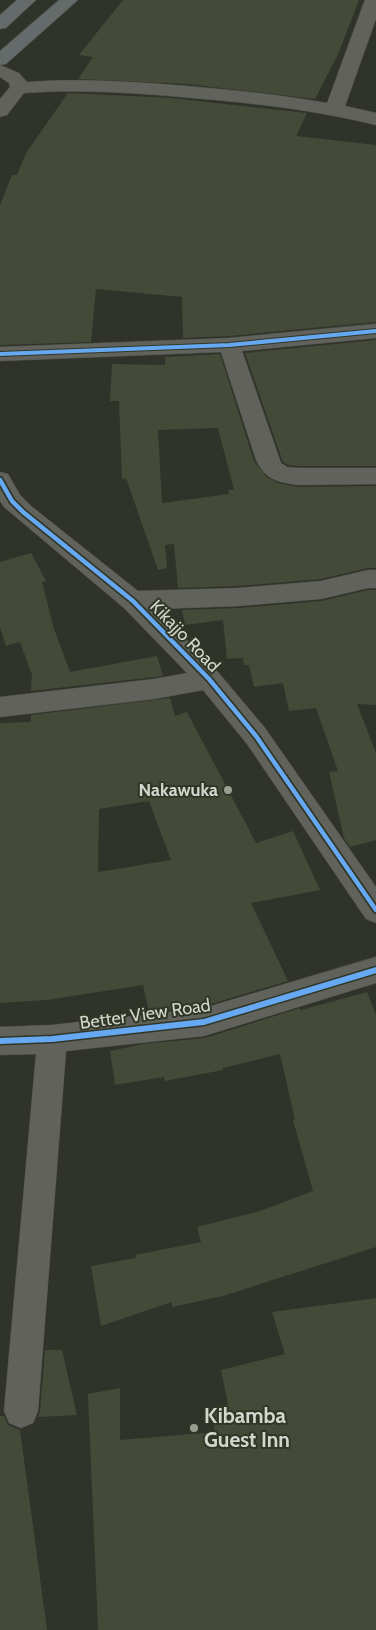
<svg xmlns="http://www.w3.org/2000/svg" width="376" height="1630" font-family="Cabin,sans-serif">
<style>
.building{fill:#444a38;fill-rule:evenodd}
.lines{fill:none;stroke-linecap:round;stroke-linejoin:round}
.minor-casing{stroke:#4c4f48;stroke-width:1}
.primary-casing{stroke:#4c4f48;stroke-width:1}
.minor{fill:#60625b;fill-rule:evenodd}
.primary{fill:#656a6a;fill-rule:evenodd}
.cycleway-far2-casing{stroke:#313726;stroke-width:6}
.cycleway-far1-casing{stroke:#313726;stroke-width:8}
.cycleway-casing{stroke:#313726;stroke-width:9}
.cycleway-far2{stroke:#66a8f1;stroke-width:4}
.cycleway-far1{stroke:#66a8f1;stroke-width:4.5}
.cycleway{stroke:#66a8f1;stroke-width:6}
.poi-dot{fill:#9a9d93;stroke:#313726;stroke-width:2}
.labels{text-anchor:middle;stroke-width:4;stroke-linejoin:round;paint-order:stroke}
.street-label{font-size:18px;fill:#d3d6cc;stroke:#313726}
.poi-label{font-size:18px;font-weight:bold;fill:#d3d6cc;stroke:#313726;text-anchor:end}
.near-poi-label{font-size:21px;font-weight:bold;fill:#d3d6cc;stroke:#313726;text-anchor:start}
</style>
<rect width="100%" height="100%" fill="#30332a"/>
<g class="building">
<polygon points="123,0 359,0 339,52 315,99 187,84 78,79 93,57 79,55"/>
<polygon points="68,93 171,98 307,113 296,136 376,145 376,322 229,336 183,338 182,297 96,289 91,342 0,345 0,205 12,175 17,175 26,153"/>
<polygon points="376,340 376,466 298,466 288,465 283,462 245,353"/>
<path d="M220,354l34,107 13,16 11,6 20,4 78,-1v82h-8l-47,11 -83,7 -60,2 -4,-44 -9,1 2,23 -9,2 -32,-92 -4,1 -3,-78h-9l2,-37 53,1v-8zM218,428l16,62h-6l1,4 -67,9 -4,-73z"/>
<polygon points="31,553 46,581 42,582 54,629 70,672 157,656 163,676 31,691 32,675 20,642 6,646 0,627 0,562"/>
<polygon points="368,590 376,590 376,705 357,704 376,753 376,840 350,847 344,838 329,772 338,771 316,708 289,711 283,683 254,687 249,665 244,665 243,658 227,659 223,620 185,625 182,610 238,608 321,601"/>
<path d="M170,698l5,18 12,-4 69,131 37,-12 27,59 -69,13 37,78 -84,25 -55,6 -6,-27 -96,15 -47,3v-280l31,-1v-7zM149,801l22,59 -73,12 1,-63z"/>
<polygon points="367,992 376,1015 376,1247 223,1296 172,1307 172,1302 101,1326 91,1266 136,1258 135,1255 201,1242 197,1227 260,1211 313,1191 293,1120 295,1120 280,1054 223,1068 223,1070 165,1081 164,1077 115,1085 110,1051 143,1044 205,1038 300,1008 301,1010"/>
<polygon points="376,1298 376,1630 98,1630 88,1394 120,1388 120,1440 215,1432 210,1409 228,1404 221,1370 285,1354 272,1312"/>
<polygon points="45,1350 62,1350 77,1415 38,1417 40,1411"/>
<polygon points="0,1416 4,1416 8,1425 20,1430 47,1630 0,1630"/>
</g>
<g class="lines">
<g class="minor-casing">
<g id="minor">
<path d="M365,0h11v19l-31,87 31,7v12c-61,-15 -122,-22 -184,-27 -56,-5 -112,-9 -168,-5l-17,22 -7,2v-18l10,-12 -1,-4 -9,-6v-12l19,8 8,9c53,-4 107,0 160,4 47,4 94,9 140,17z"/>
<path d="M376,324v14l-134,13 39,112 6,4 11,1h78v16l-78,1c-21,-3 -32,-5 -42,-25l-35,-108 -221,9v-14l229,-9z"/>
<polygon points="0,472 8,474 20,495 31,506 138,591 238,588 321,581 368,570 376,570 376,588 368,588 321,599 238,606 157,609 218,672 265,728 376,887 376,923 366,919 247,744 203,690 154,699 0,717 0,697 154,679 187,673 124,608 4,507 0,501"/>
<polygon points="376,957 376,983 204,1036 66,1051 38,1411 33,1423 21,1428 9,1423 4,1411 36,1054 0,1055 0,1027 52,1025 204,1008"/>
</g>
</g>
<g class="primary-casing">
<g id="primary">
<polygon points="17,0 36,0 6,28 0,29 0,15"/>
<polygon points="59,0 78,0 6,64 0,65 0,51"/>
</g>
</g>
<use href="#minor" class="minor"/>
<use href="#primary" class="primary"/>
<g class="cycleway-far2-casing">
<polyline id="cycleway-far2" points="0,354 229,345 376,331"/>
</g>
<g class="cycleway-far1-casing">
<polyline id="cycleway-far1" points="0,480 12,501 23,512 133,601 209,679 256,736 376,910"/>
</g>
<g class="cycleway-casing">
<polyline id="cycleway" points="0,1041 52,1039 204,1022 376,970"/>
</g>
<use href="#cycleway-far2" class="cycleway-far2"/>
<use href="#cycleway-far1" class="cycleway-far1"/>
<use href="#cycleway" class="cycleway"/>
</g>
<g class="poi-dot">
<circle cx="228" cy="790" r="5"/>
<circle cx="194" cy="1428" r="5"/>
</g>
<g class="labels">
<g class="street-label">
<text transform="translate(185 636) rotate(46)" y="6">Kikajjo Road</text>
<text transform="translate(145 1014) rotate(-8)" y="6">Better View Road</text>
</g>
<g class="poi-label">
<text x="218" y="796">Nakawuka</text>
</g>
<g class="near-poi-label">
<text x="204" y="1423">Kibamba<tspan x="204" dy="24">Guest Inn</tspan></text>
</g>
</g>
</svg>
